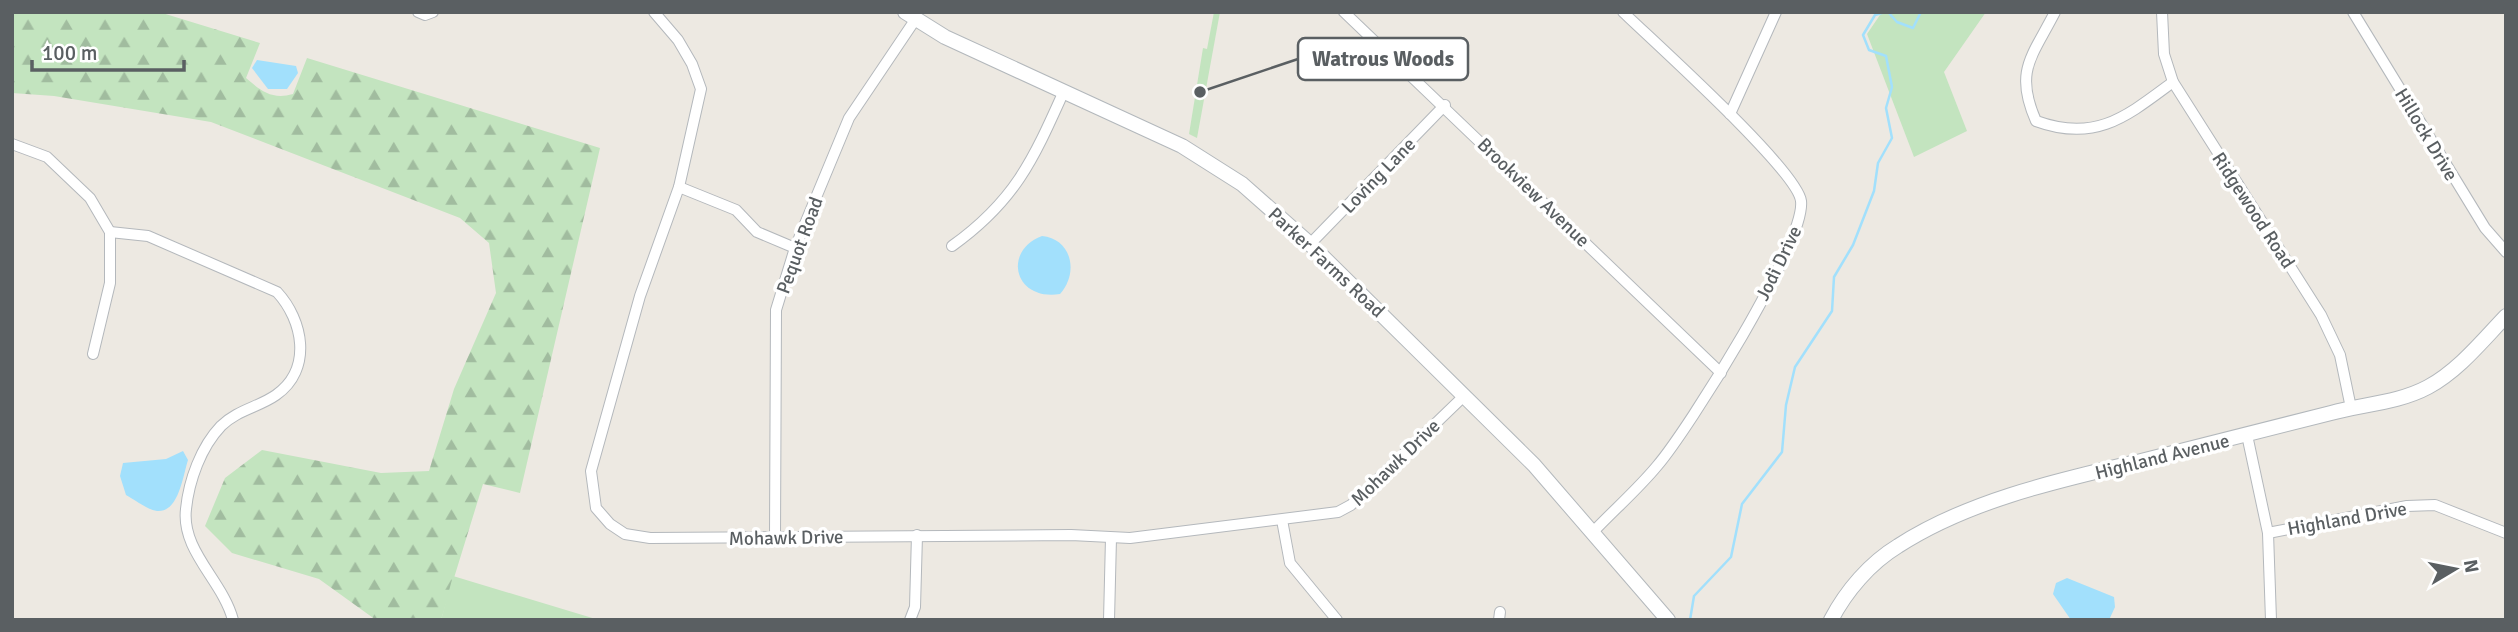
<svg xmlns="http://www.w3.org/2000/svg" width="2518" height="632" font-family="Signika,sans-serif">
<style>
.forest{fill:url(#forest-firs)}
.park{fill:#c3e4bf}
.water{fill:#a2e0fc}
.lines{fill:none;stroke-linecap:round;stroke-linejoin:round}
.stream{stroke:#a2e0fc;stroke-width:2.5}
.street-casing{stroke:#b4b8bc;stroke-width:12}
.secondary-casing{stroke:#b3b8bc;stroke-width:16}
.street{stroke:#fff;stroke-width:10}
.secondary{stroke:#fff;stroke-width:14}
.labels{text-anchor:middle;stroke-width:7;stroke-linejoin:round;paint-order:stroke}
.street-label{font-size:19px;fill:#5a5f62;stroke:#fff}
.leader{fill:none;stroke:#5a5f62;stroke-width:2.5}
.callout-dot{fill:#5a5f62;stroke:#fff;stroke-width:2.5}
.callout{fill:#fff;stroke:#5a5f62;stroke-width:2.5}
.callout-label{font-size:21px;text-anchor:middle;font-weight:bold;fill:#5a5f62}
</style>
<defs>
<pattern id="forest-firs" width="22" height="20" patternUnits="userSpaceOnUse" patternTransform="scale(1.75)"><rect width="22" height="20" fill="#c3e4bf"/><path d="M5 1l3.5 6h-7zM16 11l3.5 6h-7z" fill="#a1bc9f"/></pattern>
</defs>
<rect width="100%" height="100%" fill="#ede9e2"/>
<path class="forest" d="M12,12h147l101,31 -14,35c15,13 26,22 47,16l14,-36 293,90 -80,345 -37,-9 -42,136h-65l-57,-41 -87,-26 -27,-27 20,-48 37,-28 119,23 48,-2 25,-82 42,-96 -7,-50 -29,-25 -249,-96 -157,-26 -42,-3z"/>
<g class="park">
<polygon points="1214,12 1220,12 1197,138 1189,134 1203,48 1207,49"/>
<polygon points="1882,12 1986,12 1944,72 1967,131 1914,157 1867,34"/>
<polygon points="453,576 599,620 441,620"/>
</g>
<g class="water">
<polygon points="257,60 296,66 298,73 287,89 268,89 252,68"/>
<path d="M1042,236c30,3 37,37 18,58 -47,7 -57,-44 -18,-58z"/>
<path d="M183,451l5,9c-5,15 -9,53 -31,51 -9,-1 -22,-11 -31,-16l-6,-19 3,-13 43,-4z"/>
<polygon points="2067,578 2114,597 2115,607 2109,620 2071,620 2053,594 2056,583"/>
</g>
<g class="lines">
<g class="stream">
<polyline points="1888,12 1897,22 1913,28 1921,12"/>
<polyline points="1690,620 1694,596 1731,557 1742,504 1782,452 1786,405 1795,367 1832,311 1834,277 1853,245 1874,191 1878,163 1892,138 1886,108 1892,87 1886,56 1869,50 1863,35 1875,15 1885,12"/>
</g>
<g class="street-casing">
<g id="street">
<polyline points="418,12 425,15 433,12"/>
<polyline points="654,12 678,40 692,64 701,89 679,187 640,296 591,471 596,508 610,524 625,534 650,538 1071,535 1130,538 1338,512 1351,505 1465,395"/>
<polyline points="1344,12 1721,373"/>
<path d="M2055,12c-23,45 -41,59 -19,109 60,22 91,-5 137,-39"/>
<polyline points="2162,12 2164,54 2173,82 2321,315 2340,355 2351,408"/>
<polyline points="2353,12 2485,228 2506,252"/>
<polyline points="1730,114 1776,12"/>
<polyline points="12,144 47,157 90,198 110,232 110,283 93,354"/>
<polyline points="679,187 736,210 757,232 795,248"/>
<path d="M110,232l38,4 129,56c26,28 36,77 -1,103 -17,12 -39,15 -55,31 -20,21 -32,54 -35,83 -5,42 37,72 47,111"/>
<polyline points="1310,244 1445,105"/>
<path d="M952,246c63,-45 81,-86 112,-155"/>
<polyline points="2247,435 2268,533"/>
<polyline points="1282,520 1290,563 1337,620"/>
<path d="M1594,531c21,-22 44,-42 63,-65 31,-36 149,-224 144,-265 -4,-31 -148,-160 -178,-189"/>
<polyline points="775,537 776,310 795,248 849,118 915,20"/>
<polyline points="910,620 915,607 917,535"/>
<polyline points="1109,620 1111,538"/>
<polyline points="1499,620 1500,612"/>
<polyline points="2271,620 2268,533 2407,506 2435,505 2506,533"/>
</g>
</g>
<g class="secondary-casing">
<g id="secondary">
<polyline points="905,12 945,37 1182,146 1242,184 1310,244 1534,465 1668,620"/>
<path d="M1831,620c15,-29 39,-57 67,-74 71,-46 162,-66 243,-85 64,-16 127,-32 190,-48 33,-9 67,-10 97,-26 31,-17 54,-46 78,-71"/>
</g>
</g>
<use href="#street" class="street"/>
<use href="#secondary" class="secondary"/>
</g>
<g class="labels">
<g class="street-label">
<text transform="translate(2427 134) rotate(59)" y="7">Hillock Drive</text>
<text transform="translate(1378 175) rotate(-46)" y="7">Loving Lane</text>
<text transform="translate(1534 192) rotate(44)" y="7">Brookview Avenue</text>
<text transform="translate(2254 210) rotate(57)" y="7">Ridgewood Road</text>
<text transform="translate(799 245) rotate(-70)" y="7">Pequot Road</text>
<text transform="translate(1327 262) rotate(43)" y="7">Parker Farms Road</text>
<text transform="translate(1778 263) rotate(-64)" y="7">Jodi Drive</text>
<text transform="translate(2162 456) rotate(-14)" y="7">Highland Avenue</text>
<text transform="translate(1395 462) rotate(-44)" y="7">Mohawk Drive</text>
<text transform="translate(2347 518) rotate(-10)" y="7">Highland Drive</text>
<text transform="translate(786 537) rotate(-1)" y="7">Mohawk Drive</text>
</g>
</g>
<path class="leader" d="M1200 92L1298 59"/>
<circle class="callout-dot" cx="1200" cy="92" r="7"/>
<rect class="callout" x="1298" y="38" width="170" height="42" rx="7"/>
<g class="callout-label">
<text x="1383" y="66">Watrous Woods</text>
</g>
<rect width="2518" height="632" fill="none" stroke="#5a5f62" stroke-width="28"/>
<g transform="translate(2455 569) rotate(80)" stroke="#ffffff" stroke-width="5" paint-order="stroke">
<path d="M0-5L12 26L0 18L-12 26Z" fill="#5a5f62"/>
<text y="-10" font-size="19" font-weight="bold" text-anchor="middle" fill="#5a5f62">N</text>
</g>
<path d="M32 60v10h152v-10" fill="none" stroke="#5a5f62" stroke-width="3.5"/>
<text x="42" y="60" font-size="21" fill="#5a5f62" stroke="#ffffff" stroke-width="5" paint-order="stroke">100 m</text>
</svg>
